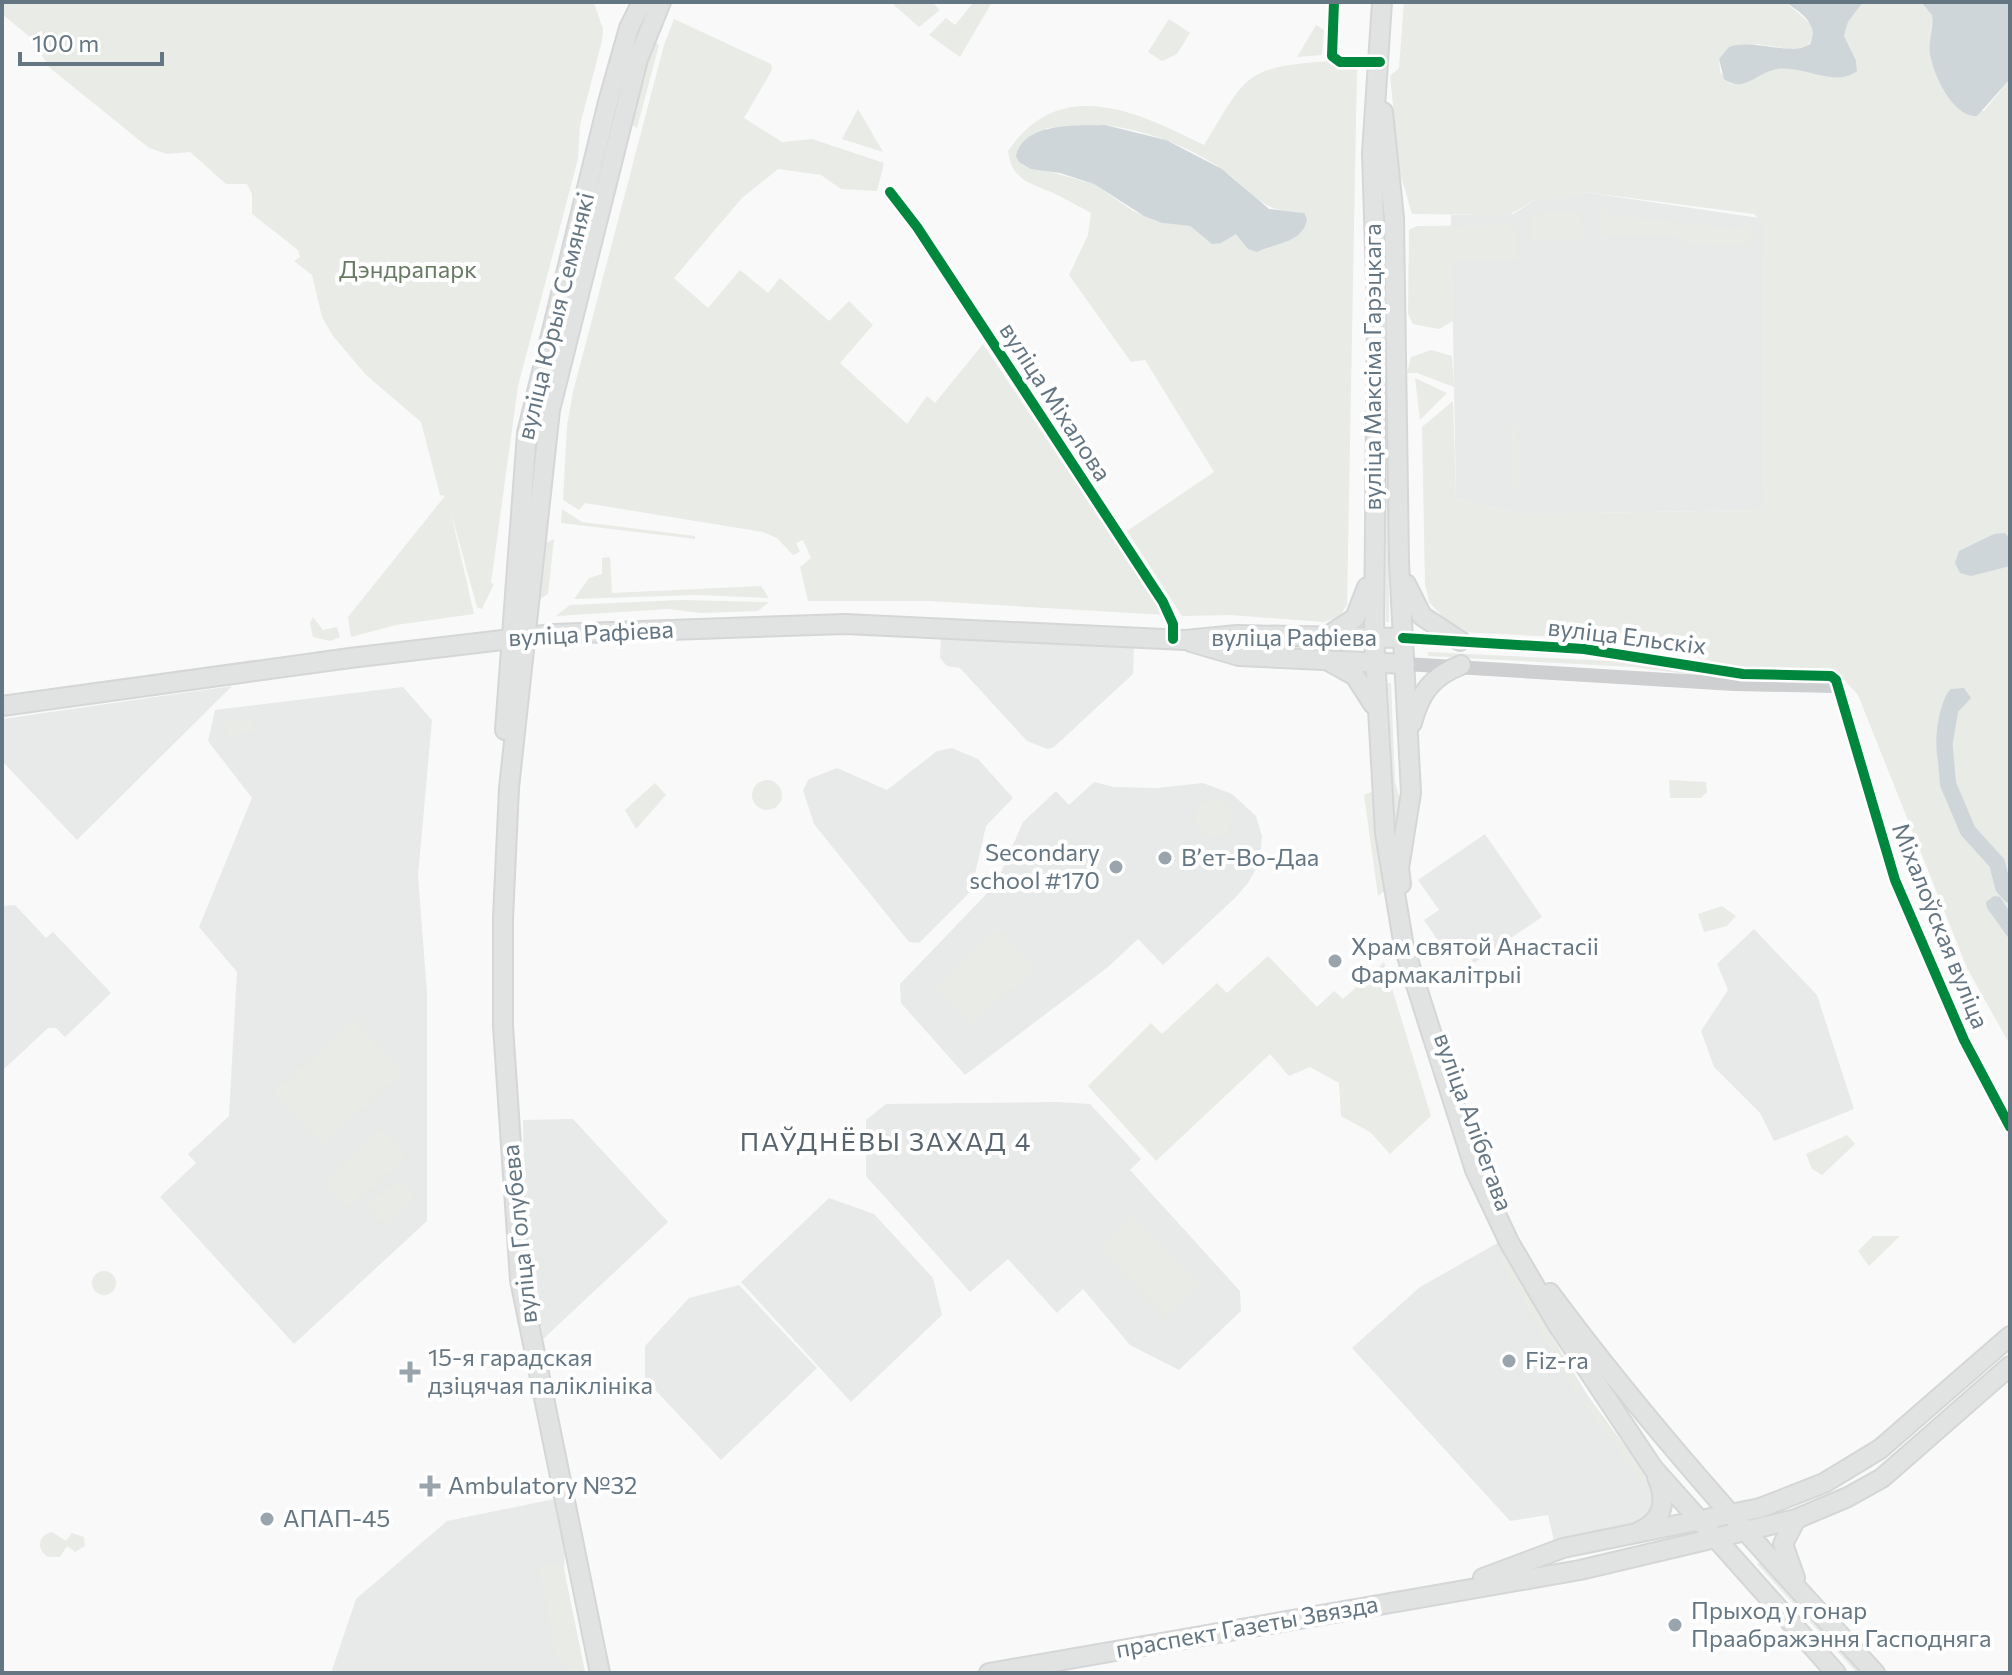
<svg xmlns="http://www.w3.org/2000/svg" width="2012" height="1675" font-family="Commissioner,sans-serif">
<style>
.built{fill:#e8e9e9}
.green{fill:#e8ebe6;fill-rule:evenodd}
.water{fill:#ced6d9}
.lines{fill:none;stroke-linecap:round;stroke-linejoin:round}
.river{stroke:#ced6d9;stroke-width:16}
.major-casing{stroke:#d5d6d7;stroke-width:22}
.minor{stroke:#cecfd0;stroke-width:14}
.major{stroke:#e1e2e2;stroke-width:18}
.cycleway-casing{stroke:#fff;stroke-width:15}
.cycleway{stroke:#00873e;stroke-width:10}
.poi-dot{fill:#99a4ac;stroke:#fff;stroke-width:3}
.labels{text-anchor:middle;stroke-width:8;stroke-linejoin:round;paint-order:stroke}
.park-label{font-size:24px;fill:#687a64;stroke:#fff}
.street-label{font-size:24px;fill:#657683;stroke:#fff}
.poi-label{font-size:24px;fill:#657683;stroke:#fff;text-anchor:start}
.neighbourhood-label{font-size:26px;letter-spacing:2px;fill:#57646e;stroke:#fff}
</style>
<rect width="100%" height="100%" fill="#f9f9f9"/>
<g class="built">
<polygon points="1584,192 1759,218 1764,225 1763,510 1518,514 1456,499 1451,215 1513,214 1536,199 1570,198"/>
<polygon points="941,636 1134,647 1133,674 1054,747 1047,749 1027,741 960,668 947,666 940,658"/>
<polygon points="232,686 77,840 4,763 2,719"/>
<polygon points="403,687 432,720 418,876 427,993 427,1221 294,1344 160,1197 196,1163 188,1154 229,1116 237,972 199,927 252,798 208,741 215,710"/>
<polygon points="952,748 978,759 1013,798 986,826 971,891 919,943 909,942 814,824 803,790 809,779 837,768 887,790 937,751"/>
<polygon points="1094,782 1114,787 1156,788 1203,783 1232,794 1256,816 1262,836 1260,862 1248,883 1235,898 1163,965 1138,939 1108,967 965,1075 901,1003 900,984 996,884 1023,822 1056,791 1069,805"/>
<polygon points="1485,834 1542,917 1474,963 1459,942 1445,951 1424,920 1439,910 1418,880"/>
<polygon points="15,905 46,938 53,932 111,993 65,1037 56,1028 48,1028 2,1071 2,906"/>
<polygon points="1754,929 1817,995 1854,1109 1774,1141 1760,1113 1714,1067 1701,1031 1728,990 1717,964"/>
<polygon points="1056,1102 1090,1104 1141,1159 1130,1170 1240,1291 1241,1311 1179,1370 1130,1345 1083,1289 1057,1313 1008,1259 970,1292 866,1176 866,1120 886,1104"/>
<polygon points="573,1119 668,1222 542,1340 525,1230 523,1120"/>
<polygon points="829,1198 874,1214 933,1278 942,1315 851,1402 741,1282"/>
<polygon points="1501,1241 1542,1321 1588,1396 1652,1483 1660,1502 1640,1525 1554,1541 1548,1515 1510,1521 1352,1348 1420,1287"/>
<polygon points="739,1285 817,1368 721,1460 645,1379 645,1346 689,1298"/>
<polygon points="554,1499 565,1551 564,1570 585,1673 331,1673 356,1599 447,1521"/>
</g>
<g class="green">
<polygon points="2,2 594,3 603,29 602,41 580,125 578,159 518,386 491,583 494,584 482,609 477,607 450,509 474,614 396,625 351,637 348,617 445,496 440,495 421,422 366,375 333,336 322,317 312,275 294,261 300,257 298,250 252,214 252,194 247,184 226,184 190,152 167,154 149,148 50,68 30,37 2,14"/>
<polygon points="896,2 932,2 940,10 919,27 894,5"/>
<polygon points="974,2 992,2 960,57 929,35 946,18 955,25"/>
<path d="M1404,2h381l26,22 2,14 -7,9 -17,2 -32,-5 -38,15 1,13 11,12c20,-3 40,-18 59,-16 21,2 48,18 67,3l-1,-12 -12,-23 4,-14 15,-20h58l11,13 -1,46 25,44 28,6 26,-32v966l-43,-77 -109,-273 -22,-24 -8,-3 -77,2 -131,-30 -162,-8 -19,-12 3,-4 -13,-14 -4,-18 -3,-157 31,-26 3,98 62,15 245,-4 1,-285 -10,-11 -170,-22 -14,6 -34,1 -27,16 -97,-1 -12,-41 -10,-97 9,-8z"/>
<polygon points="674,19 771,64 772,70 744,118 782,142 812,139 884,163 877,191 841,189 821,175 778,169 742,198 674,278 708,308 740,270 768,293 780,278 829,321 849,301 873,325 840,363 907,424 927,396 935,403 983,344 1165,615 929,601 808,601 800,567 811,558 803,540 796,543 800,552 793,555 777,538 763,532 585,503 579,510 563,500 567,426 573,392 664,45"/>
<polygon points="1169,19 1190,33 1177,54 1162,61 1148,52"/>
<polygon points="1316,25 1324,30 1322,55 1297,57"/>
<polygon points="653,40 659,45 637,128 631,124"/>
<path d="M1332,61l25,7 -10,537 -8,12 -15,5 -94,-7 -48,1 -55,-85 87,-59 -69,-112 -14,2 -62,-87 19,-40 3,-22c-13,-7 -27,-15 -40,-21 -23,-10 -39,-12 -43,-41 52,-77 130,-39 196,-6 44,-72 40,-78 128,-84zM1105,125c40,5 77,19 111,40 36,23 38,46 84,47l-14,30 -29,10 -21,-18 -15,9 -13,-2 -18,-15 -28,-3 -29,-12 -39,-27 -47,-13 -26,-26 26,-17z"/>
<polygon points="858,109 883,152 842,139"/>
<polygon points="1605,206 1610,214 1737,229 1746,221 1754,227 1755,237 1745,246 1695,245 1673,236 1613,234 1606,240 1600,237 1598,211"/>
<polygon points="1580,211 1585,233 1580,240 1530,240 1530,217 1546,212"/>
<polygon points="1513,225 1518,232 1518,260 1452,261 1453,321 1439,329 1413,324 1408,314 1409,230 1417,226"/>
<polygon points="1431,350 1452,356 1454,387 1417,373 1407,373 1411,357"/>
<polygon points="1415,378 1447,393 1420,420"/>
<polygon points="1385,381 1388,381 1389,622 1386,622"/>
<polygon points="1506,424 1518,426 1520,482 1516,492 1511,491 1512,426"/>
<polygon points="562,509 582,522 695,536 695,539 561,523"/>
<polygon points="554,539 548,594 537,601 544,544"/>
<polygon points="610,557 612,593 761,586 769,598 696,595 574,599 589,578 602,574 602,558"/>
<polygon points="681,600 769,602 758,611 701,613 669,609 556,616 570,605"/>
<polygon points="313,617 323,630 337,627 340,637 330,641 313,637 310,623"/>
<polygon points="1241,644 1359,647 1359,650 1241,648"/>
<polygon points="1428,652 1633,662 1732,680 1633,667 1428,656"/>
<polygon points="1388,683 1391,683 1395,782 1401,803 1395,847"/>
<polygon points="252,717 255,732 228,736 224,722"/>
<polygon points="1669,780 1706,782 1707,792 1701,798 1670,798"/>
<circle cx="767" cy="795" r="15"/>
<polygon points="655,783 666,795 636,829 625,810"/>
<polygon points="1374,791 1386,890 1378,896 1364,795"/>
<circle cx="1214" cy="818" r="19"/>
<polygon points="1722,906 1736,916 1727,926 1704,932 1698,914"/>
<polygon points="999,928 1035,967 970,1026 934,987"/>
<polygon points="1268,956 1317,1007 1334,991 1343,999 1384,962 1431,1116 1390,1154 1370,1132 1341,1116 1339,1083 1310,1067 1289,1076 1270,1054 1156,1161 1088,1086 1151,1023 1162,1034 1217,983 1227,993"/>
<polygon points="354,1018 403,1071 322,1146 273,1093"/>
<polygon points="377,1129 385,1130 404,1151 404,1158 354,1205 347,1205 328,1185 328,1176"/>
<polygon points="1847,1135 1855,1144 1822,1175 1812,1169 1806,1154"/>
<polygon points="398,1179 415,1198 385,1226 367,1207"/>
<polygon points="1132,1214 1201,1285 1166,1319 1098,1248"/>
<polygon points="1873,1236 1900,1236 1869,1266 1858,1251"/>
<polygon points="1497,1254 1509,1260 1580,1386 1577,1396"/>
<circle cx="104" cy="1283" r="12"/>
<polygon points="1586,1402 1593,1405 1657,1489 1659,1503 1583,1404"/>
<path d="M52,1532l14,9 6,-8 12,4 1,9 -10,6 -8,-6 -7,11h-12c-12,-8 -10,-22 4,-25z"/>
<polygon points="1760,1562 1865,1673 1857,1673 1757,1564"/>
<polygon points="556,1563 564,1570 585,1673 570,1673 555,1656 538,1565"/>
</g>
<g class="water">
<path d="M1785,2h78l-15,20 -4,14 12,24 1,11c-24,19 -59,-11 -87,0 -17,6 -28,21 -46,8l-5,-20 10,-12c26,-9 62,10 81,-3 10,-20 -10,-32 -25,-42z"/>
<path d="M1921,2h89v77l-33,37c-24,2 -44,-42 -47,-62 -2,-13 4,-26 2,-39z"/>
<path d="M1105,125l61,15 56,29 47,40 35,4 3,6c-4,24 -31,24 -50,33l-9,-3 -12,-15 -15,9 -9,1 -22,-18 -28,-3 -18,-7 -50,-32 -34,-11 -29,-4 -12,-7 -3,-6c8,-35 63,-30 89,-31z"/>
<polygon points="2005,533 2010,539 2010,566 1971,576 1960,573 1955,563 1959,551 1994,534"/>
<path d="M1964,688l7,10 -13,14 -9,55 -6,3c-13,-13 -5,-70 8,-81z"/>
<polygon points="1994,896 2000,897 2010,912 2010,940 1987,908 1986,902"/>
</g>
<g class="lines">
<polyline class="river" points="1945,748 1948,784 1968,831 1997,863 2003,887 2010,895"/>
<g class="major-casing">
<g id="major">
<polyline points="1382,2 1372,153 1377,312 1374,638 1385,833 1404,947 1475,1170 1509,1242 1557,1324 1653,1468 1836,1673"/>
<polyline points="1383,112 1394,218 1399,562 1411,793 1399,868 1401,884"/>
<polyline points="1406,584 1422,616 1460,641"/>
<polyline points="1329,635 1355,618 1367,587"/>
<polyline points="1191,642 1239,656 1405,664"/>
<polyline points="1330,662 1355,676 1373,704"/>
<polyline points="2,706 350,658 553,634 845,624 1185,640 1237,635 1403,638"/>
<path d="M1412,723c8,-30 20,-47 49,-58"/>
<polyline points="505,730 527,433 608,102 629,28 642,2"/>
<path d="M1550,1293c99,134 212,258 325,380"/>
<path d="M1640,1531c24,-11 27,-31 17,-54"/>
<polyline points="1483,1578 1563,1548 1760,1508 1824,1483 1880,1449 2010,1336"/>
<polyline points="1795,1578 1783,1544 1796,1519"/>
<polyline points="600,1673 520,1280 503,1026 503,918 509,788 550,410 638,59 661,2"/>
<polyline points="989,1673 1580,1570 1796,1519 1848,1497 1882,1478 2010,1366"/>
</g>
</g>
<g class="minor">
<polyline points="1334,2 1332,56 1340,62 1380,62"/>
<polyline points="890,192 917,227 1163,602 1173,624 1173,639"/>
<polyline points="1403,638 1584,649 1743,674 1831,676 1836,680 1895,880 1964,1040 2010,1127"/>
<polyline points="1405,664 1734,684 1837,686"/>
</g>
<use href="#major" class="major"/>
<g class="cycleway-casing">
<g id="cycleway">
<polyline points="1334,2 1332,56 1340,62 1380,62"/>
<polyline points="890,192 917,227 1163,602 1173,624 1173,639"/>
<polyline points="1403,638 1584,649 1743,674 1831,676 1836,680 1895,880 1964,1040 2010,1127"/>
</g>
</g>
<use href="#cycleway" class="cycleway"/>
</g>
<g class="poi-dot">
<circle cx="1165" cy="858" r="8"/>
<circle cx="1116" cy="867" r="8"/>
<circle cx="1335" cy="961" r="8"/>
<circle cx="1509" cy="1361" r="8"/>
<path d="M406 1360h8v8h8v8h-8v8h-8v-8h-8v-8h8z"/>
<path d="M426 1474h8v8h8v8h-8v8h-8v-8h-8v-8h8z"/>
<circle cx="267" cy="1519" r="8"/>
<circle cx="1675" cy="1625" r="8"/>
</g>
<g class="labels">
<g class="park-label">
<text x="408" y="278">Дэндрапарк</text>
</g>
<g class="street-label">
<text transform="translate(556 316) rotate(-76)" y="8">вуліца Юрыя Семянякі</text>
<text transform="translate(1373 367) rotate(-90)" y="8">вуліца Максіма Гарэцкага</text>
<text transform="translate(1055 402) rotate(57)" y="8">вуліца Міхалова</text>
<text transform="translate(591 634) rotate(-3)" y="8">вуліца Рафіева</text>
<text transform="translate(1627 637) rotate(7)" y="8">вуліца Ельскіх</text>
<text x="1294" y="646">вуліца Рафіева</text>
<text transform="translate(1940 926) rotate(68)" y="8">Міхалоўская вуліца</text>
<text transform="translate(1473 1122) rotate(70)" y="8">вуліца Алібегава</text>
<text transform="translate(520 1234) rotate(-96)" y="8">вуліца Голубева</text>
<text transform="translate(1247 1627) rotate(-10)" y="8">праспект Газеты Звязда</text>
</g>
<g class="poi-label">
<text x="1100" y="861" text-anchor="end">Secondary<tspan x="1100" dy="28">school #170</tspan></text>
<text x="1181" y="866">Вʼет-Во-Даа</text>
<text x="1351" y="955">Храм святой Анастасіі<tspan x="1351" dy="28">Фармакалітрыі</tspan></text>
<text x="428" y="1366">15-я гарадская<tspan x="428" dy="28">дзіцячая паліклініка</tspan></text>
<text x="1525" y="1369">Fiz-ra</text>
<text x="448" y="1494">Ambulatory №32</text>
<text x="283" y="1527">АПАП-45</text>
<text x="1691" y="1619">Прыход у гонар<tspan x="1691" dy="28">Праабражэння Гасподняга</tspan></text>
</g>
<g class="neighbourhood-label">
<text x="886" y="1151">ПАЎДНЁВЫ ЗАХАД 4</text>
</g>
</g>
<rect width="2012" height="1675" fill="none" stroke="#657683" stroke-width="8"/>
<path d="M20 52v12h142v-12" fill="none" stroke="#657683" stroke-width="4"/>
<text x="32" y="52" font-size="24" fill="#657683" stroke="#ffffff" stroke-width="6" paint-order="stroke">100 m</text>
</svg>
